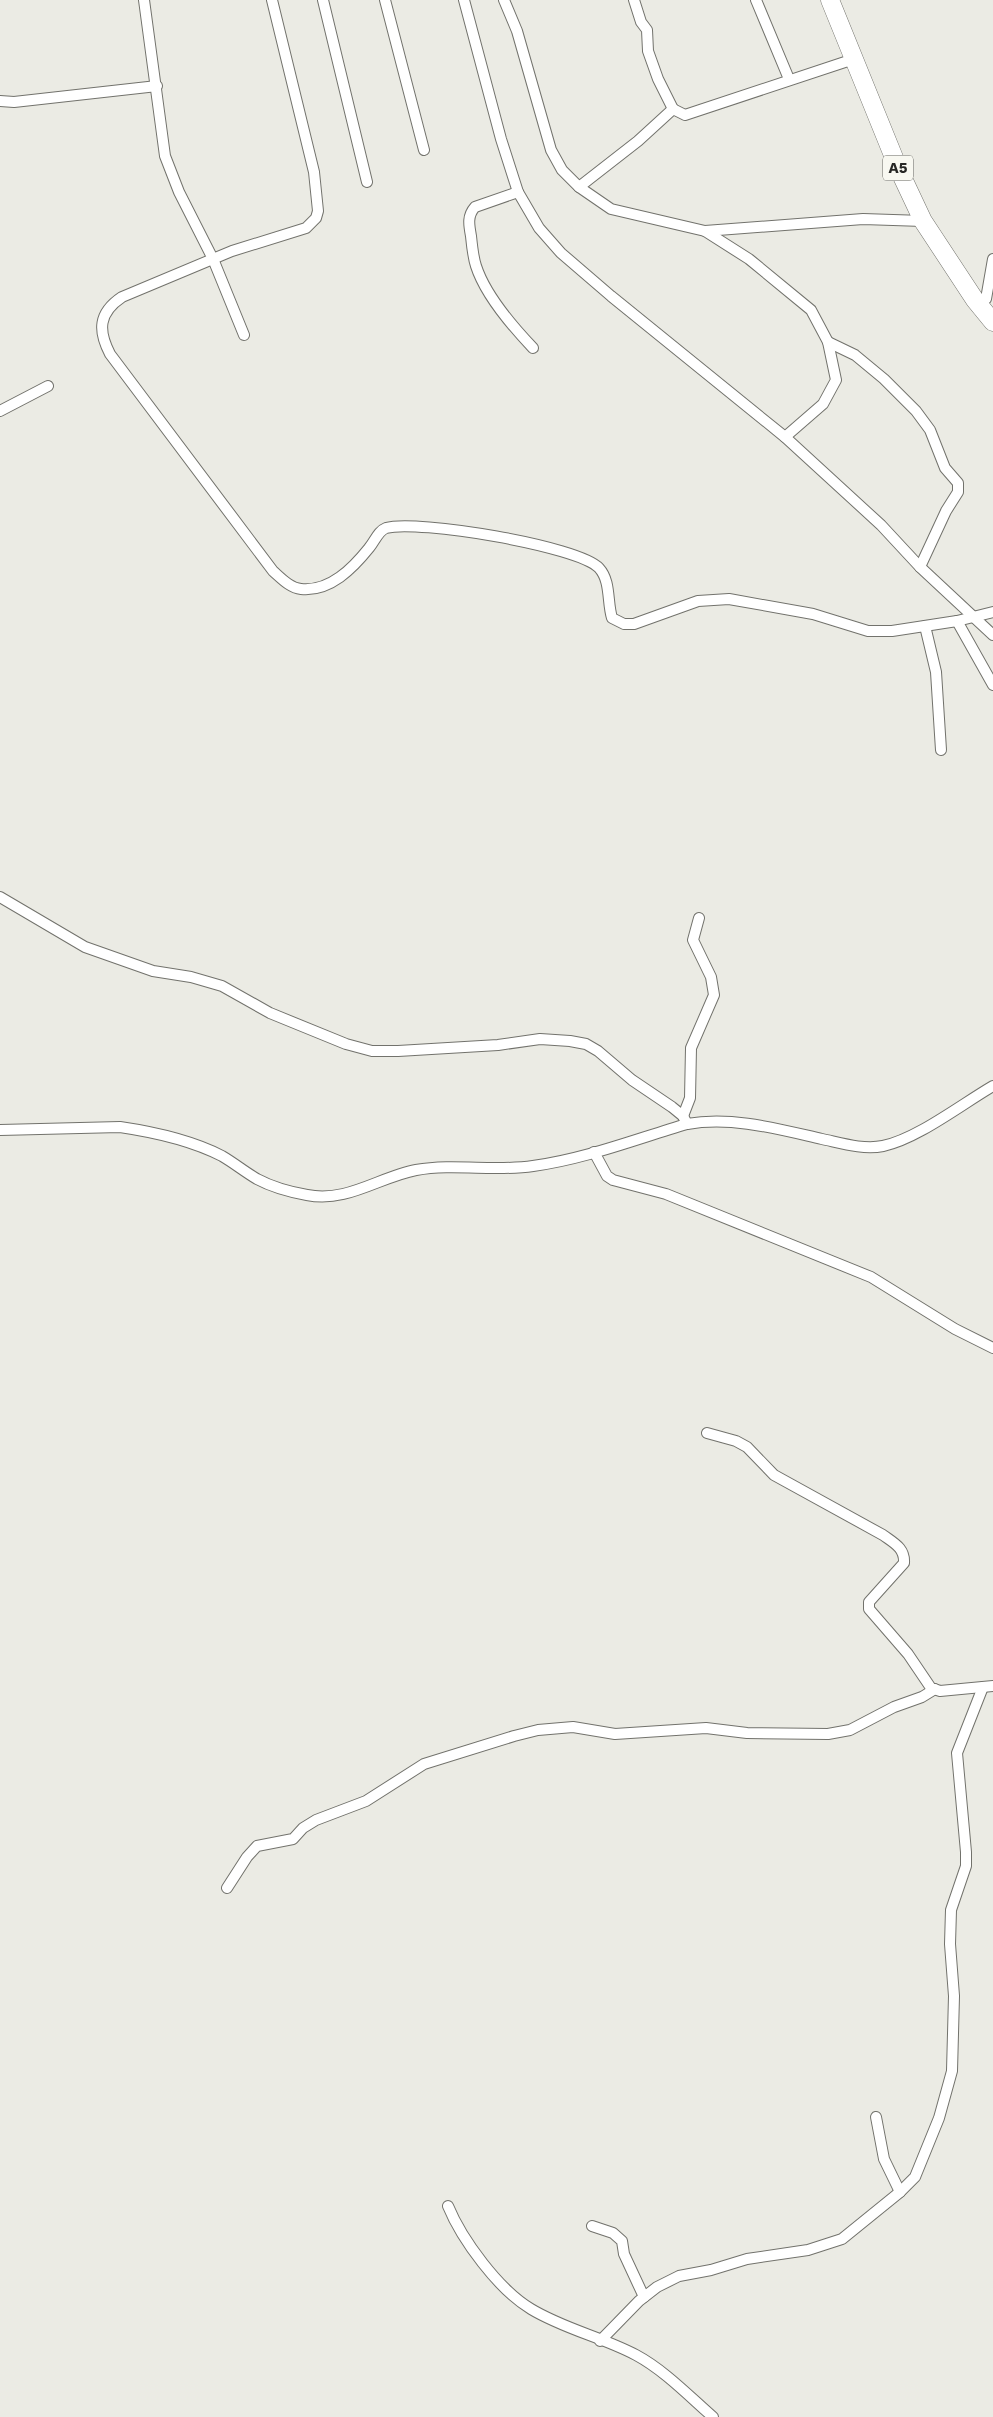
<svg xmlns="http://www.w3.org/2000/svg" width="993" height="2417" font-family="'Work Sans',sans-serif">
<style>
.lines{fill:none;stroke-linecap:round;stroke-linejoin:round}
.street-casing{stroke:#72726c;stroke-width:12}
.highway-casing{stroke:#72726c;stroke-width:19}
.street{stroke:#fff;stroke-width:10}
.highway{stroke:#fff;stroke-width:18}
.labels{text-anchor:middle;stroke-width:5;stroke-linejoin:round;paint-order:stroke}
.shield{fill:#f8f8f1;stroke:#666662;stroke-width:1}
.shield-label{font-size:15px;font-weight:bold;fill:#272725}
</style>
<rect width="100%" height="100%" fill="#ebebe4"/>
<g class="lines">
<g class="street-casing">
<g id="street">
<polyline points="144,0 165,156 179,192 213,259 244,335"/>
<path d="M272,0l42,172 4,39 -2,7 -10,10 -74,23 -110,46c-24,16 -24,34 -12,57l163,217c8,7 17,17 28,18 29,3 52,-21 68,-41 6,-7 9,-17 17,-20 30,-9 193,18 213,40 12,13 8,34 13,50l12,6h10l64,-23 31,-2 84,15 55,17h24l65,-10 36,-9"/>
<polyline points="323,0 367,182"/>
<polyline points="385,0 424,150"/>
<polyline points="464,0 501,139 518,192 539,228 561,253 611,296 785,437 881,525 920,567 993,635"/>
<polyline points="504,0 517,31 551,150 562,170 579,187 611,209 705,231 863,219 923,221"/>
<polyline points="634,0 641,22 647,30 648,51 658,79 673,109"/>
<polyline points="756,0 789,79"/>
<polyline points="0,101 14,102 157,86"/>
<polyline points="579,187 638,141 673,109 685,115 854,59"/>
<path d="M518,192l-43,15c-8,9 -6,18 -4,29 1,10 2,21 5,30 9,28 37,61 57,82"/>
<polyline points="705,231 749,259 811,310 828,342 836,380 823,404 785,437"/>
<polyline points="986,299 993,259"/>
<polyline points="828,342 855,355 884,379 916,411 930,430 945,468 958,483 958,492 946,511 920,567"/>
<polyline points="0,411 48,386"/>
<polyline points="957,621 993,685"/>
<polyline points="925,626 936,672 941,750"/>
<polyline points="0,897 85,947 153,971 191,977 222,986 270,1013 346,1044 372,1051 398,1051 498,1045 540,1039 570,1041 586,1044 598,1051 632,1080 672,1107 683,1116 687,1124"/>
<polyline points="683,1116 690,1098 691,1048 714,995 711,977 693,940 699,918"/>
<path d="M0,1130l120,-3c34,5 71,13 102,29 12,7 23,16 35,23 15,8 33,13 50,16 40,8 72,-18 109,-25 39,-7 78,2 117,-4 52,-7 103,-27 154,-42 45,-8 91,5 135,15 19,4 41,11 61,7 34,-7 79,-42 110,-60"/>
<polyline points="594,1152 607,1176 613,1180 666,1194 871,1277 955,1329 993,1348"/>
<path d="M707,1433l29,8 11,6 27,28 109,60c11,8 22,13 21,28l-35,39v7l39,45 23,34 9,3 53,-5"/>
<polyline points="227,1888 247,1857 257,1846 293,1839 303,1828 316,1820 366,1801 424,1764 514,1736 538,1730 573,1727 615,1734 706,1728 747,1733 828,1734 850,1730 894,1707 922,1697 935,1689"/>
<polyline points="876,2117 884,2159 900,2192"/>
<path d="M448,2206c14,34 51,84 83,103 33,20 71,28 105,46 28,15 53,41 77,62"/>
<polyline points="592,2226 613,2233 622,2241 624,2254 644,2297"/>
<polyline points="600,2341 639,2301 657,2287 679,2276 711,2270 747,2259 808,2250 842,2239 900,2192 915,2177 939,2118 952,2071 954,1996 950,1944 951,1910 966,1866 966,1852 957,1753 983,1687"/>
</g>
</g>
<g class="highway-casing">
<polyline id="highway" points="830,0 899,170 923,221 975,300 993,322"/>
</g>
<use href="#street" class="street"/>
<use href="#highway" class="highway"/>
</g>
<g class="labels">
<rect class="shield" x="883" y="155.5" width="30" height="25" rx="4"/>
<g class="shield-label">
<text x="898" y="173">A5</text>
</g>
</g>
</svg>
